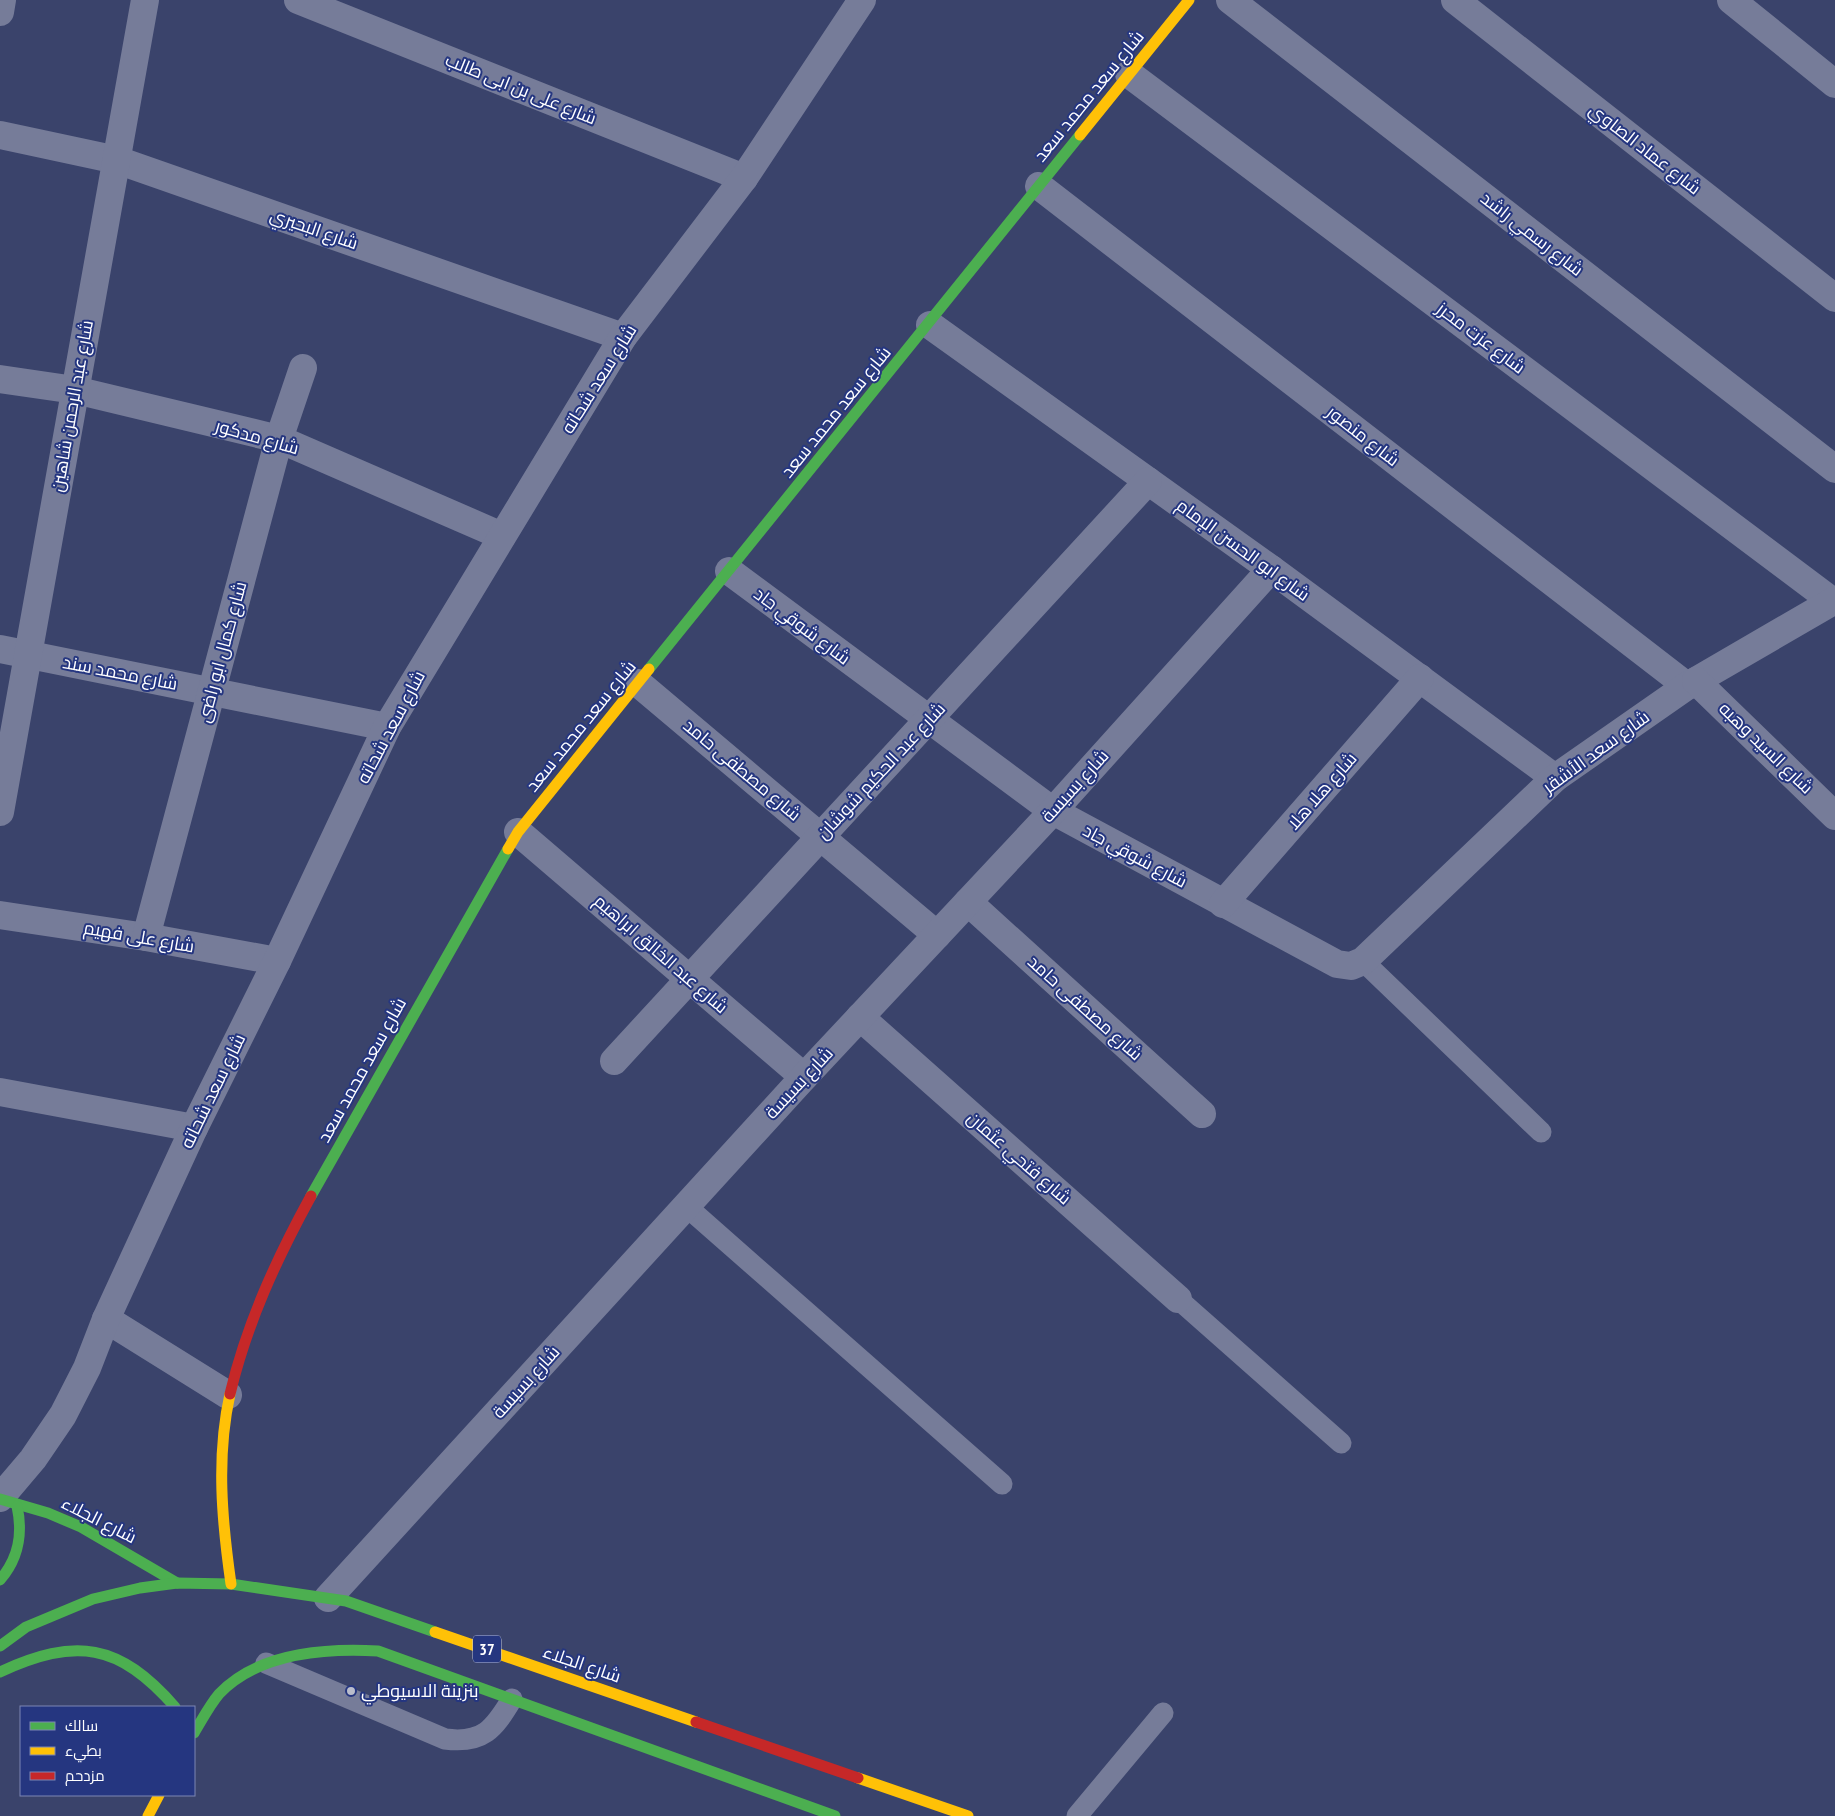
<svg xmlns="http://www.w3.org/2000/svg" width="1835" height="1816" font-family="'PT Sans Narrow',Cairo,sans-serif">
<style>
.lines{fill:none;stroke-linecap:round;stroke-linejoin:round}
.lane{stroke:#767c99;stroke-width:21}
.street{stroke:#767c99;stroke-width:28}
.fast{stroke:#4caf50;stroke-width:11}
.slow{stroke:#ffc107;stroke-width:11}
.jam{stroke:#c62828;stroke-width:11}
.poi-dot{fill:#babdcb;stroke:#253680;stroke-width:2}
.labels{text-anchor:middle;stroke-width:4;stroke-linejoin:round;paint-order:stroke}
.shield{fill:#253680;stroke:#bec3d9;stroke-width:1}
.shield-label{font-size:16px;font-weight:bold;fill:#fff}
.street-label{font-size:18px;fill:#fff;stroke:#253680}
.poi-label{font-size:18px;fill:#fff;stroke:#253680;text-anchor:start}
</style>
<rect width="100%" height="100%" fill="#3a436b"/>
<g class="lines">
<g class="lane">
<polyline points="1363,961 1541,1132"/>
<polyline points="686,1206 1002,1484"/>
<polyline points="1178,1299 1341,1443"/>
<path d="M266,1663l179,76c38,5 49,-10 67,-40"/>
<polyline points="1077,1816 1163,1713"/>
</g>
<g class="street">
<polyline points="298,0 744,178"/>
<polyline points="1230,0 1835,469"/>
<polyline points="1455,0 1835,298"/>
<polyline points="1731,0 1835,84"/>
<polyline points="0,12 2,0"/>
<polyline points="1129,74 1832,601"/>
<polyline points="0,135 117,160 623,337"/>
<polyline points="1039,186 1687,686"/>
<polyline points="930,325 1271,569 1555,778"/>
<polyline points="0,379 75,390 279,439 502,536"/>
<polyline points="729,571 1053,811 1337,964 1351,966 1363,961 1555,778 1687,686 1835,600"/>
<polyline points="0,649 387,727"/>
<polyline points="1696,681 1835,816"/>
<polyline points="638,683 937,935"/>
<polyline points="0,812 145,0"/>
<polyline points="518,832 804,1077"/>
<polyline points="968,902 1202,1114"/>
<polyline points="1223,904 1420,678"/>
<polyline points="0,915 146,937 277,961"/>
<polyline points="146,937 279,439 303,368"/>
<polyline points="860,1017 1178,1299"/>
<polyline points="614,1061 1148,481"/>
<polyline points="0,1092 194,1128"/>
<polyline points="106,1319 228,1395"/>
<polyline points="0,1498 33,1459 63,1415 87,1368 106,1319 194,1128 277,961 387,727 623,337 744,178 862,0"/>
<polyline points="328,1598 804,1077 1053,811 1271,569"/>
</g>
<g class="fast">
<polyline points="649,669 1080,135"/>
<polyline points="311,1196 508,849"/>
<polyline points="0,1499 48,1513 81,1527 177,1583"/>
<path d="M0,1580c19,-22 23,-46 17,-74"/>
<polyline points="0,1646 26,1627 93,1599 140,1588 177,1583 231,1584 346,1601 435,1632"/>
<path d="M0,1672c76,-35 119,-29 175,35"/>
<path d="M194,1733c8,-13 15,-27 25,-39 39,-41 106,-46 159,-43l457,165"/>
</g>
<g class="slow">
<polyline points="1080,135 1189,0"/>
<polyline points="508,849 518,832 649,669"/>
<path d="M230,1394c-14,63 -8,127 1,190"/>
<polyline points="435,1632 696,1722"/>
<polyline points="858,1778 968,1816"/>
<polyline points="148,1816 159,1795"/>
</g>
<g class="jam">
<path d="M230,1394c17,-71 46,-134 81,-198"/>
<polyline points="696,1722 858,1778"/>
</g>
</g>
<circle class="poi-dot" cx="351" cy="1691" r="5"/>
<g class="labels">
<rect class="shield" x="473" y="1635.5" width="28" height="27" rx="4"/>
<g class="shield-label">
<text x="487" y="1655">37</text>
</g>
<g class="street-label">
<text transform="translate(521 89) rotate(22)" y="6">شارع على بن ابى طالب</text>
<text transform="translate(1089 96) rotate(-51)" y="6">شارع سعد محمد سعد</text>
<text transform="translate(1645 149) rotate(38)" y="6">شارع عماد الصاوي</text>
<text transform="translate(314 229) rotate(19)" y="6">شارع البحيري</text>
<text transform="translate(1532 234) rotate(38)" y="6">شارع رسمي راشد</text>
<text transform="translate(1481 338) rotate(37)" y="6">شارع عزت محرز</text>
<text transform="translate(599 379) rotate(-58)" y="6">شارع سعد شحاته</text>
<text transform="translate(72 406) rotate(-80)" y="6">شارع عبد الرحمن شاهين</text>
<text transform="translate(836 412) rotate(-51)" y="6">شارع سعد محمد سعد</text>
<text transform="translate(1363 436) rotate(38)" y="6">شارع منصور</text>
<text transform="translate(257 437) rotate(16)" y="6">شارع مدكور</text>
<text transform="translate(1243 550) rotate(36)" y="6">شارع ابو الحسن الإمام</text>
<text transform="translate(802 626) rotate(37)" y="6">شارع شوقي جاد</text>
<text transform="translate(222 652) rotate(-75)" y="6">شارع كمال ابو راضى</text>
<text transform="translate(120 673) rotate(11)" y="6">شارع محمد سند</text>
<text transform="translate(581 726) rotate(-51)" y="6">شارع سعد محمد سعد</text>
<text transform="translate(391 727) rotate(-62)" y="6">شارع سعد شحاته</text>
<text transform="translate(1766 748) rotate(44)" y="6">شارع السيد وهبه</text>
<text transform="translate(1596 752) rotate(-36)" y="6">شارع سعد الأشقر</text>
<text transform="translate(742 770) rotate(40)" y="6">شارع مصطفى حامد</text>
<text transform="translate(881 771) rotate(-47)" y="6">شارع عبد الحكيم شوشان</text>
<text transform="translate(1075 786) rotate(-48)" y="6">شارع بسيسة</text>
<text transform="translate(1322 791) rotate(-49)" y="6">شارع هلا هلا</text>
<text transform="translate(1135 856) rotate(28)" y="6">شارع شوقي جاد</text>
<text transform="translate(139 937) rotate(10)" y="6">شارع على فهيم</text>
<text transform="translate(661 954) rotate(41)" y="6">شارع عبد الخالق ابراهيم</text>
<text transform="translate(1085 1008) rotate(42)" y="6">شارع مصطفى حامد</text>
<text transform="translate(362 1070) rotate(-61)" y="6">شارع سعد محمد سعد</text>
<text transform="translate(799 1083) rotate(-47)" y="6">شارع بسيسة</text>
<text transform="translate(213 1091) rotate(-64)" y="6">شارع سعد شحاته</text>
<text transform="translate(1019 1158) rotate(41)" y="6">شارع فتحي عثمان</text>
<text transform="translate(526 1382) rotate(-48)" y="6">شارع بسيسة</text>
<text transform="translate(99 1520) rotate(27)" y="6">شارع الجلاء</text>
<text transform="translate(582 1664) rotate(19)" y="6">شارع الجلاء</text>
</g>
<g class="poi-label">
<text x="361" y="1697">بنزينة الاسيوطي</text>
</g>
</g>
<rect x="20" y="1706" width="175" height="90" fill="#253680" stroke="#7c86b3"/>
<rect x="30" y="1722" width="25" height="8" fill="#4caf50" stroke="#7c86b3"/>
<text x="65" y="1731" font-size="15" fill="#ffffff">سالك</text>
<rect x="30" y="1747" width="25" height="8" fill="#ffc107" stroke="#7c86b3"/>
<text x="65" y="1756" font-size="15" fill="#ffffff">بطيء</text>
<rect x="30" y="1772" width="25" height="8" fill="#c62828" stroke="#7c86b3"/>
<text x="65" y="1781" font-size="15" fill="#ffffff">مزدحم</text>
</svg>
